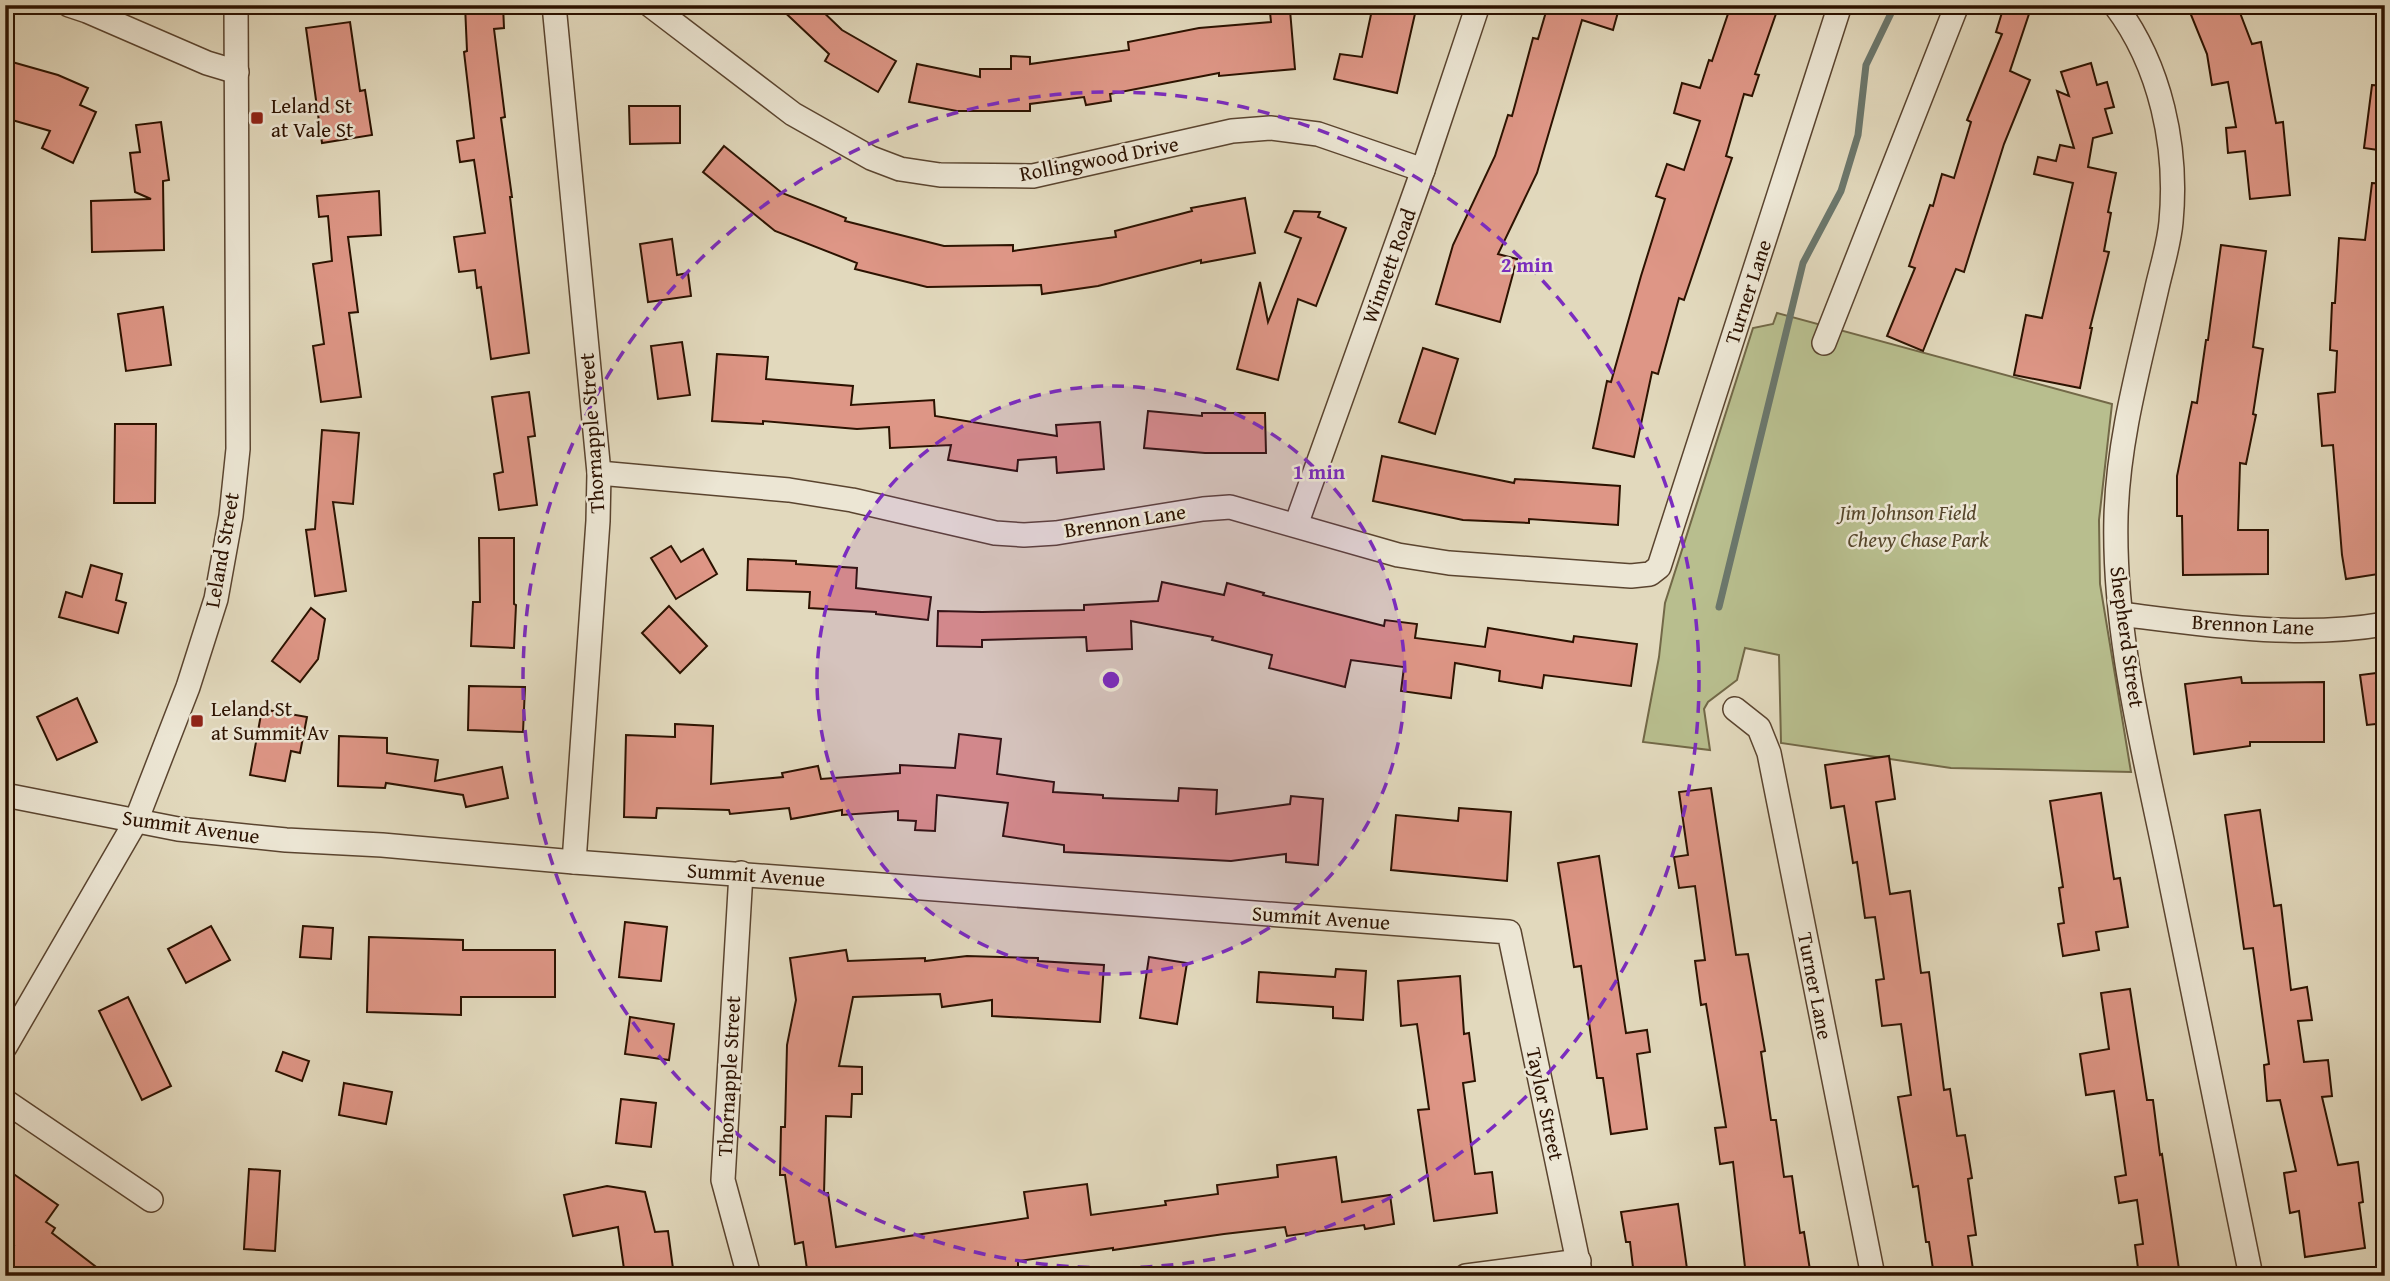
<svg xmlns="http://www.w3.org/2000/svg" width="2390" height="1281" font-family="'Gentium Book Plus',serif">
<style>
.green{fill:#b8be8e;stroke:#726847;stroke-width:2}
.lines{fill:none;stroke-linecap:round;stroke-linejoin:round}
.stream{stroke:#6b776c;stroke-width:7}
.building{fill:#de9686;stroke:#2c1200;stroke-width:2}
.minor-casing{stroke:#5a442f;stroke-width:26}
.minor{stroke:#ece6d4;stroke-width:23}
.ring{fill:none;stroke:#7b2cbf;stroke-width:3.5;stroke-dasharray:12 9}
.poi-dot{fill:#8f2418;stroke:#ece6d4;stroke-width:2.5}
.labels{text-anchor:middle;stroke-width:5;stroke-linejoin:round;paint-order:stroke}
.poi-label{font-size:21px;fill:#2c1200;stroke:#ece6d4;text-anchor:start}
.street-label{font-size:21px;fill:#2c1200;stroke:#ece6d4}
.park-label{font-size:21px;font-style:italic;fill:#56462b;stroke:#ece6d4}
.centre{fill:#7b2cbf;stroke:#ece6d4;stroke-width:3.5}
.ring-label{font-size:21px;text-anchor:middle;font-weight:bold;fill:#7b2cbf;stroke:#ece6d4;stroke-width:5;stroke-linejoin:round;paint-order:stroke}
</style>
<rect width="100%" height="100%" fill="#e2d9bd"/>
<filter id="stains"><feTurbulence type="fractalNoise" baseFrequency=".00286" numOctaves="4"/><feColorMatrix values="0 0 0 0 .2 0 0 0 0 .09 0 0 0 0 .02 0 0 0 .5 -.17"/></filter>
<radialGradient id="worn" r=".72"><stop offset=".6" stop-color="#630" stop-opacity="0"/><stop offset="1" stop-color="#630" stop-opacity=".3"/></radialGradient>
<polygon class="green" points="1777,313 2112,404 2099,520 2100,584 2131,772 1951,768 1781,743 1779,655 1745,648 1737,680 1708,702 1704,709 1710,750 1643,742 1659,657 1665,603 1753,328 1773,324"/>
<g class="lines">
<polyline class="stream" points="1719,607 1803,263 1841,191 1858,135 1866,65 1895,5"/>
</g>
<g class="building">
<polygon points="465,5 503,5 504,28 494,29 505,117 501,118 512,197 510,197 529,353 491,359 481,287 477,288 475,270 459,272 454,237 485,233 474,160 460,162 457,141 474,138 464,52 467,51"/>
<polygon points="777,5 816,5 842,30 896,61 878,92 825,61 829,54"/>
<polygon points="1373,5 1417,5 1397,93 1334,79 1340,54 1362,57"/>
<polygon points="1548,5 1620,5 1613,30 1582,20 1537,173 1498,254 1517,259 1500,322 1436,304 1453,245 1495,156 1508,115 1512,116 1533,38 1538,39"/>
<polygon points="1731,5 1779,5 1755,74 1759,75 1752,96 1744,94 1726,156 1732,158 1684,300 1679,298 1658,374 1652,372 1634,457 1593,448 1607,381 1611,382 1641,276 1665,199 1656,196 1667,164 1684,170 1700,121 1674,113 1682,83 1700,88 1709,60 1712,61"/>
<polygon points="2014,5 2032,5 2010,71 2030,80 2004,144 1964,272 1956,269 1923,351 1887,336 1915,268 1909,266 1930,205 1933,206 1942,174 1954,178 1971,122 1967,120 2002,34 1996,32 2004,6 2013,9"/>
<polygon points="2187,5 2237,5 2252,44 2261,42 2276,123 2283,122 2290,195 2250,199 2245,151 2228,153 2226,128 2236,127 2228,82 2212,85 2207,54"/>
<polygon points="1290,10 1295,69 1219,76 1219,73 1110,94 1111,101 1086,105 1084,97 1030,104 1030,111 957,111 909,102 917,64 980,77 980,69 1011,69 1011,56 1030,57 1030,64 1129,50 1128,42 1199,28 1271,22 1270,12"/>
<polygon points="350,22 360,91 365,90 372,135 322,143 306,28"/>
<polygon points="5,60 58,75 88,88 80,105 96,112 73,163 42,148 50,131 5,118"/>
<polygon points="2091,63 2097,85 2107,82 2114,107 2105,109 2112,133 2093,138 2088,167 2116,173 2108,212 2111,213 2104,251 2109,252 2090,328 2092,328 2080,388 2014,375 2026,315 2042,318 2073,183 2034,174 2038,157 2056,161 2060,145 2074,148 2057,91 2069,96 2061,72"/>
<polygon points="2372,85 2385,86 2385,151 2364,148"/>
<polygon points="629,106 680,106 680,143 630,144"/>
<polygon points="161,122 169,180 163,181 164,250 92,252 91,201 151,199 135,192 130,153 140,152 136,125"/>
<polygon points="724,146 782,193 846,218 845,221 944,246 1013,245 1013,251 1116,237 1115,231 1192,211 1191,208 1245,198 1255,253 1201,263 1201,260 1098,286 1042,294 1041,285 927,287 855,269 857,263 775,231 703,172"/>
<polygon points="2372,183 2385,184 2385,573 2346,579 2342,555 2333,445 2322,446 2318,394 2335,392 2337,351 2330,350 2332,303 2335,303 2339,238 2365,240"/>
<polygon points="379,191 381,235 348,237 358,312 349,313 361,397 321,402 313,346 324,344 313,264 332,261 328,216 319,217 317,196"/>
<polygon points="1294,211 1320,212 1318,217 1346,228 1316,306 1298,299 1278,380 1237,369 1260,282 1268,322 1301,238 1285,232"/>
<polygon points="672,239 677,275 688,273 691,296 648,302 640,244"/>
<polygon points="2221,245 2266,251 2253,347 2263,349 2253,414 2256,415 2246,464 2240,463 2238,530 2268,530 2268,574 2183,575 2182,516 2177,516 2177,476 2192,402 2197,403 2206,340 2208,340"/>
<polygon points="163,307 171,365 126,371 118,314"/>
<polygon points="682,342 690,395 658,399 651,346"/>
<polygon points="1423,348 1458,359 1435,434 1399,422"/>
<polygon points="717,354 768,357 766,379 853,386 851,405 934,400 935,416 1057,436 1056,425 1100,422 1104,469 1057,473 1056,457 1018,460 1017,471 948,460 951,445 890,448 889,427 857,429 763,421 763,424 712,421"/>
<polygon points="529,392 535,436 528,437 537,505 499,510 494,474 503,472 492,397"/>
<polygon points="1148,411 1202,416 1202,413 1265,413 1266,453 1205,453 1144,448"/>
<polygon points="115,424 156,424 155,503 114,503"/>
<polygon points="322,430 359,433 353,504 333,502 346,591 315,596 306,530 315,529"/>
<polygon points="1382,456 1514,483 1515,479 1620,486 1618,525 1529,519 1529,523 1463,520 1373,501"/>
<polygon points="479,538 514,538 514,604 516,605 514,648 471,646 473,602 480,602"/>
<polygon points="671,546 681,562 703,549 717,574 676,599 651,558"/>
<polygon points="748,559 796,561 796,564 857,568 856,588 931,597 928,620 876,614 876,612 809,608 810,592 747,590"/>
<polygon points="91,565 122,574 116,600 126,603 118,633 59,617 66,592 82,597"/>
<polygon points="1162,582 1224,595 1227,583 1264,593 1263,595 1384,626 1385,620 1417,624 1415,638 1485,647 1488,628 1573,642 1574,636 1637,644 1631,686 1544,675 1542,688 1499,681 1500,671 1455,663 1451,698 1401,691 1404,667 1351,660 1345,687 1269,668 1272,655 1212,640 1213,637 1131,621 1132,649 1087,651 1086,637 982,640 982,647 937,646 938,611 982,612 1084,610 1084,605 1158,601"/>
<polygon points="669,606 707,646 680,673 642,633"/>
<polygon points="311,608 325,619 318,659 300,682 272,661"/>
<polygon points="2385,672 2385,723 2367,725 2360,675"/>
<polygon points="2241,677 2242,683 2324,682 2324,742 2250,742 2250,746 2194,754 2185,684"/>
<polygon points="469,686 525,687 523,732 468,730"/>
<polygon points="77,698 97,742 57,760 37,717"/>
<polygon points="262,709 307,717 300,753 291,751 285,781 250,775"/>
<polygon points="675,724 713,726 711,784 783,777 782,773 818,766 821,779 900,773 900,765 955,768 959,734 1001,739 997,774 1054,782 1053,792 1103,795 1103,798 1178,801 1179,788 1217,790 1216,814 1290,804 1291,796 1323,799 1318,865 1286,862 1286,854 1231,861 1064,852 1064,845 1003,836 1008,803 937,795 935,831 915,830 916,821 898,820 898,811 842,815 842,810 791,819 789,808 730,814 729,810 657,808 656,818 624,817 626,735 675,737"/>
<polygon points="339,736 387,738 387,753 438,760 435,781 502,767 508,798 466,807 463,795 386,783 385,788 338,786"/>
<polygon points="1889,756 1895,799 1876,802 1890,894 1910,891 1921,973 1929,972 1944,1090 1950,1089 1957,1136 1965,1135 1972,1178 1968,1179 1976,1235 1968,1236 1974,1276 1934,1276 1929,1242 1926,1242 1918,1186 1913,1187 1898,1097 1911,1095 1901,1024 1882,1026 1876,980 1884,979 1875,917 1865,918 1857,862 1853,863 1844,806 1831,808 1825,765"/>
<polygon points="1711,788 1736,955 1748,954 1765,1051 1761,1052 1771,1120 1776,1120 1784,1177 1792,1176 1800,1233 1804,1232 1810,1270 1771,1276 1746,1276 1733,1162 1720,1164 1715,1128 1726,1127 1706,1004 1701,1005 1695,961 1705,960 1695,886 1679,888 1674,857 1688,855 1679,792"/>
<polygon points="2101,793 2114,879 2120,878 2128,927 2096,932 2099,950 2063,956 2058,924 2064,923 2059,888 2063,887 2050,801"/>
<polygon points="1459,808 1511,812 1507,881 1391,870 1396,815 1458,821"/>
<polygon points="2260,810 2274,906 2281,905 2291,990 2307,987 2312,1020 2298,1021 2304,1062 2328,1060 2332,1096 2322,1097 2338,1165 2358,1162 2363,1202 2359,1203 2365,1248 2305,1257 2299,1211 2290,1213 2284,1173 2296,1171 2280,1100 2267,1101 2264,1065 2269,1064 2253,948 2244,949 2225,815"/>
<polygon points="1599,856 1626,1033 1647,1030 1650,1052 1637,1054 1647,1129 1611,1134 1603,1078 1597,1078 1581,966 1574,967 1558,863"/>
<polygon points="625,922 667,927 661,981 619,977"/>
<polygon points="211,926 230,960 186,983 168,949"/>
<polygon points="303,926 333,928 331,959 300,957"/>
<polygon points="369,937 463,940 463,950 555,950 555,997 461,997 461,1015 367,1012"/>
<polygon points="846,950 848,961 925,958 925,961 967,956 1038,958 1038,961 1104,965 1100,1022 992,1016 992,1000 942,1007 940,994 853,997 839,1066 862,1067 862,1094 852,1094 851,1117 826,1116 824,1194 828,1193 836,1247 1028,1218 1024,1192 1087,1184 1091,1215 1166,1205 1165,1201 1218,1194 1217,1185 1278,1177 1277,1165 1336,1157 1342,1202 1390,1195 1394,1224 1365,1229 1364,1225 1287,1236 1285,1227 1224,1234 1113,1250 1113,1248 1018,1261 1018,1267 954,1276 808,1276 803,1242 795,1244 785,1175 780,1175 781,1127 785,1127 787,1045 796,1000 790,958"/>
<polygon points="1149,957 1187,963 1177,1024 1140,1018"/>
<polygon points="1336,969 1366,971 1363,1020 1333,1018 1333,1007 1257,1002 1259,972 1335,977"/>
<polygon points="1460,976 1464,1034 1469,1033 1475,1081 1463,1083 1475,1174 1492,1172 1497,1213 1434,1221 1418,1110 1429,1109 1417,1024 1401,1026 1398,981"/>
<polygon points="2130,989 2147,1100 2153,1100 2160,1155 2162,1154 2180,1276 2139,1276 2135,1245 2143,1244 2137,1200 2119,1203 2115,1177 2126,1175 2114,1091 2086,1095 2080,1054 2109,1049 2101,993"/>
<polygon points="128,997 171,1086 142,1100 99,1011"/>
<polygon points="630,1017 674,1024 669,1060 625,1054"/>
<polygon points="283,1052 309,1061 302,1081 276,1071"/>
<polygon points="344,1083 392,1092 386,1124 339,1115"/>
<polygon points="621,1099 656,1103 651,1147 616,1143"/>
<polygon points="5,1168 58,1205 46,1222 55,1228 52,1233 108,1276 27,1276 5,1261 14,1246 5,1240"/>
<polygon points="249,1169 280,1171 275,1251 244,1249"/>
<polygon points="607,1186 645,1192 655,1232 668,1231 674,1276 625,1276 618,1227 573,1236 564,1195"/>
<polygon points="1678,1204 1688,1276 1634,1276 1630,1242 1626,1242 1621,1212"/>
</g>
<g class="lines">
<g class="minor-casing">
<g id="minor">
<polyline points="69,5 87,11 207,63 237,72"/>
<polyline points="554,5 599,473 598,521 574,862"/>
<polyline points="650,5 793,114 871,158 900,169 940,175 1033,176 1232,131 1270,128 1318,134 1423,170"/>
<path d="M2115,5c46,61 63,142 56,217 -2,23 -10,47 -15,70 -17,74 -38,148 -40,225 -3,115 27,230 50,342 29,139 57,278 85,417"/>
<polyline points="1824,343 1957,5"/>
<polyline points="599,473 789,490 852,500 995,533 1024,535 1056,533 1203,509 1230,507 1398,555 1449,563 1631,576 1650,574 1659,567 1840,5"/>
<polyline points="1296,525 1423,170 1478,5"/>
<path d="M2121,614c87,11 177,25 264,10"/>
<polyline points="1735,709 1759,728 1769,753 1873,1276"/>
<polyline points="5,795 178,829 286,840 382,845 574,862 1509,932 1581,1276"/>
<polyline points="741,873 723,1180 749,1276"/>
<polyline points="5,1047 136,821 188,687 216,599 231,516 238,449 236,5"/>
<polyline points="5,1101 151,1200"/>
<polyline points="1466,1276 1579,1261"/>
</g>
</g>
<use href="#minor" class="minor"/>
</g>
<circle cx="1111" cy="680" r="294" fill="#7b2cbf" fill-opacity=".12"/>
<g class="ring">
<circle cx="1111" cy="680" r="294"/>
<circle cx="1111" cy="680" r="588"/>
</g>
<g class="poi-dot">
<rect x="250" y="111" width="14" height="14" rx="3.5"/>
<rect x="190" y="714" width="14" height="14" rx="3.5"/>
</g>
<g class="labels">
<g class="poi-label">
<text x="271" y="113">Leland St<tspan x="271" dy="24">at Vale St</tspan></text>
<text x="211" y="716">Leland St<tspan x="211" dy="24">at Summit Av</tspan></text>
</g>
<g class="street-label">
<text transform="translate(1099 159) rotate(-11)" y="7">Rollingwood Drive</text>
<text transform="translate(1389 266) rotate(-70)" y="7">Winnett Road</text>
<text transform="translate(1748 292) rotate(-72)" y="7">Turner Lane</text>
<text transform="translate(592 433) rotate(-94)" y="7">Thornapple Street</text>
<text transform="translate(1125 521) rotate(-9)" y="7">Brennon Lane</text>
<text transform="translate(222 550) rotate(-80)" y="7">Leland Street</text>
<text transform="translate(2253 625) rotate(3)" y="7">Brennon Lane</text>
<text transform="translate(2127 637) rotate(82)" y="7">Shepherd Street</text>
<text transform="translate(191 827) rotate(8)" y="7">Summit Avenue</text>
<text transform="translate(756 875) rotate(4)" y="7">Summit Avenue</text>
<text transform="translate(1321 918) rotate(4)" y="7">Summit Avenue</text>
<text transform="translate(1815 986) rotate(79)" y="7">Turner Lane</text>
<text transform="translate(729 1076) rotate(-87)" y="7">Thornapple Street</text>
<text transform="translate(1545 1104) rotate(78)" y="7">Taylor Street</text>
</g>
<g class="park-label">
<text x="1908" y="520">Jim Johnson Field</text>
<text x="1918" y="547">Chevy Chase Park</text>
</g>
</g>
<circle cx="1111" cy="680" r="10" class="centre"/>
<g class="ring-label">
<text x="1527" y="272">2 min</text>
<text x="1319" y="479">1 min</text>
</g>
<rect width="2390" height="1281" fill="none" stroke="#e2d9bd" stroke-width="28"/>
<rect x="7" y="7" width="2376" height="1267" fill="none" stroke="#2c1200" stroke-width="3.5"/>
<rect x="14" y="14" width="2362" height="1253" fill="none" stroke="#2c1200" stroke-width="2"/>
<rect width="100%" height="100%" filter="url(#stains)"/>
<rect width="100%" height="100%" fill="url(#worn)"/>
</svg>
